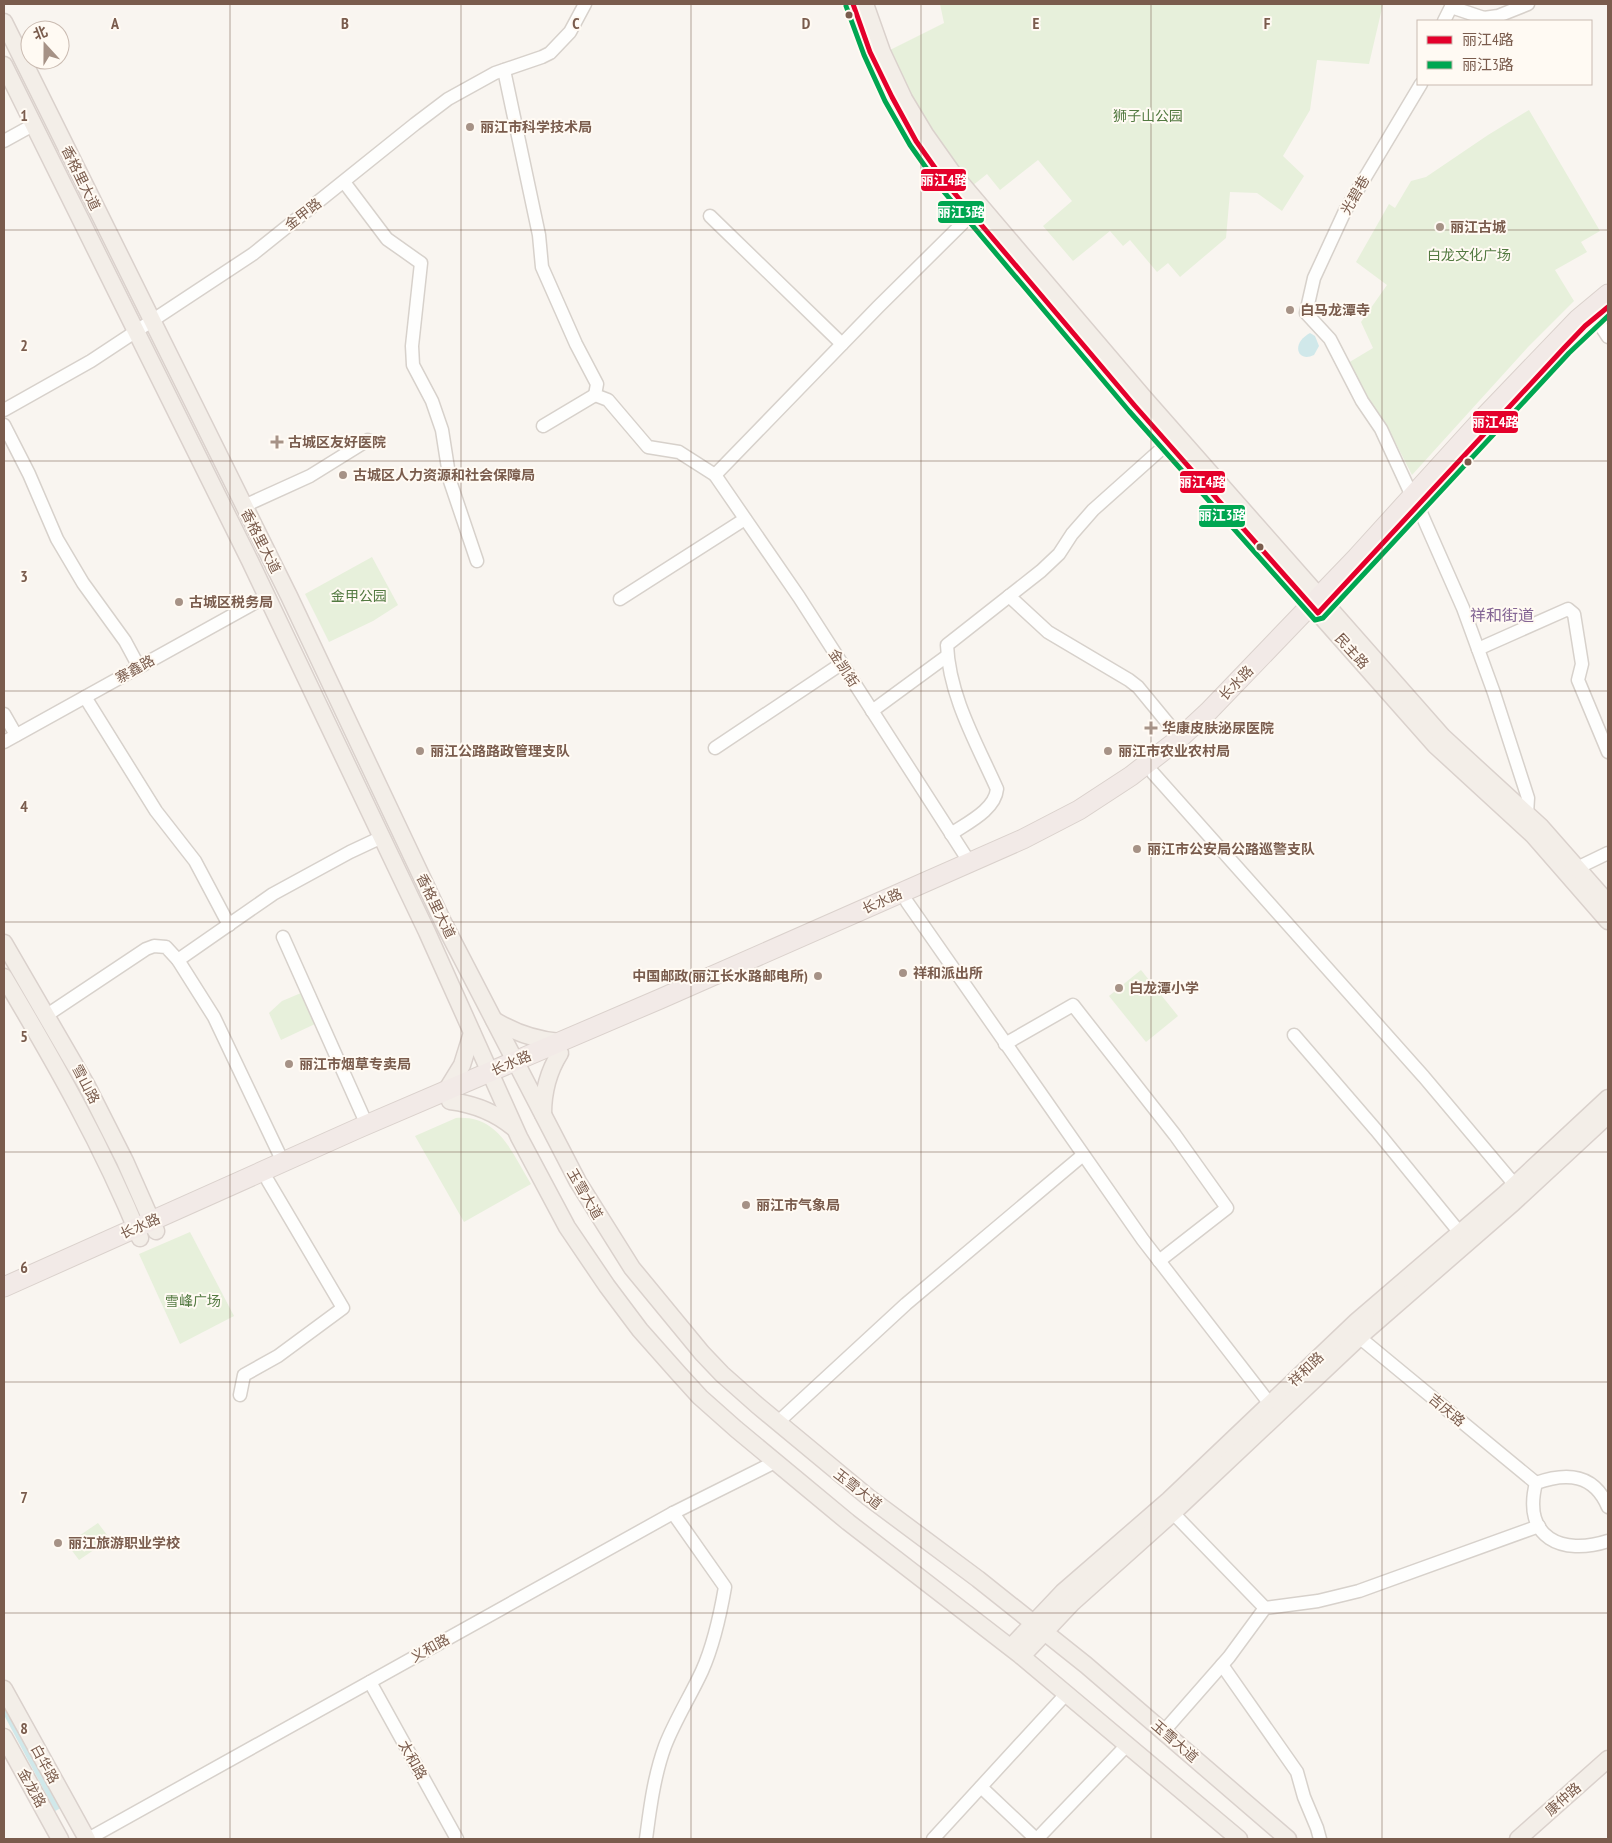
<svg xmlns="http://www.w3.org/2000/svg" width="1612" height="1843" font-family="'PT Sans Narrow','Noto Sans SC',sans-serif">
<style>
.green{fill:#e7f0db}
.water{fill:#d0e8ea}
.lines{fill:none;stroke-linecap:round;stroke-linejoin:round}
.minor-casing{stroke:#d7d1cb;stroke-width:15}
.major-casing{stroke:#dad1cc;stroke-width:19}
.highway-casing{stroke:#dad1cc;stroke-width:21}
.minor{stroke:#fefefd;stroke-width:12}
.major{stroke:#f3eee8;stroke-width:16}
.highway{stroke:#f2eae7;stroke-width:19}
.bus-1-casing{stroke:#fffaf3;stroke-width:9}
.bus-2-casing{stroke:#fffaf3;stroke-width:9}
.bus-1{stroke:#e4002b;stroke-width:5}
.bus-2{stroke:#00a651;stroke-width:5}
.grid{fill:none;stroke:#7a5c4d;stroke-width:1;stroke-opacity:0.55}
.bus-dot{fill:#7a5c4d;stroke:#fffaf3;stroke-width:2}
.poi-dot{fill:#a69286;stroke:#fffaf3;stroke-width:2}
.labels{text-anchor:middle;stroke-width:4;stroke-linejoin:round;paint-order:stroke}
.park-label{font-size:14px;fill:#537a41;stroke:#fffaf3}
.poi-label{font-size:14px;font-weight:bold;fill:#7a5c4d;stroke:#fffaf3;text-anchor:start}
.street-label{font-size:14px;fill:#7a5c4d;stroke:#fffaf3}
.quarter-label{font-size:16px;fill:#846695;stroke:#fffaf3}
.grid-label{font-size:16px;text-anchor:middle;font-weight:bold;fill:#7a5c4d;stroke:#fffaf3;stroke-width:4;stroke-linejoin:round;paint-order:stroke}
.line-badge{stroke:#fffaf3;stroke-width:2}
.badge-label{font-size:14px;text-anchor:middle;font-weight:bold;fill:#fff}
</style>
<rect width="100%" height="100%" fill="#f9f5f0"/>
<g class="green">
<polygon points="940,4 1383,4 1369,64 1317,60 1310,110 1283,156 1304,176 1282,211 1257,193 1230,192 1226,238 1180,277 1168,263 1157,272 1130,240 1123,246 1110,231 1073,261 1043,226 1072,201 1038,160 1000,190 987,174 972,186 926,127 888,51 944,23"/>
<polygon points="1529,110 1600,231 1581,242 1587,252 1555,270 1574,301 1528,347 1412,475 1388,428 1360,390 1348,363 1373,348 1361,322 1387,285 1356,262 1389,204 1395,208 1411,181 1426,177 1488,135"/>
<polygon points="372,557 398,605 373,621 329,642 305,594"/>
<polygon points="1141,970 1178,1016 1146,1042 1109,996"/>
<polygon points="301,993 315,1024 281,1040 269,1013 282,1001"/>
<path d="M456,1118c43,-3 56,35 75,66l-67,38 -49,-86z"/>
<polygon points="190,1232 234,1316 180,1344 139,1254"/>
<polygon points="98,1523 110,1539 79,1560 67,1544"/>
</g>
<g class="water">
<path d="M1310,333l5,3 4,10 -5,9c-16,8 -24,-11 -4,-22z"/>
<polygon points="4,1702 61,1808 55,1811 4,1715"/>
</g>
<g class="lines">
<g class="minor-casing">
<g id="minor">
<polyline points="1444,21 1451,7 1484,18 1498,16 1528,4"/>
<polyline points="504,70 539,235 542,267 576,344 597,384 595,395 608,400 648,447 679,452 715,475 799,597 970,863"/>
<polyline points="4,141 33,125"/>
<polyline points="344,182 387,239 421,263 412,346 413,365 432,401 442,430 450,481 477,561"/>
<polyline points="710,216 842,344"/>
<polyline points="1589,308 1608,337"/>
<polyline points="4,410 91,361 253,254 415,124 448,99 495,73 542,57 550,53 570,32 585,4"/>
<polyline points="4,425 29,474 57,539 83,583 125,641 139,667"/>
<polyline points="543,426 595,395"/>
<polyline points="715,475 878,307 972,214"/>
<polyline points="1412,496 1381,429 1362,401 1330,339 1306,313 1314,278 1345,211 1421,84"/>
<polyline points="244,506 310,476 368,440"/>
<polyline points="1418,506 1463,608 1494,693 1528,798 1527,814"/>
<polyline points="1009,596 1048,632 1129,680 1138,687 1180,738"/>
<polyline points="620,599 745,519"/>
<polyline points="1478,649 1568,609 1574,614 1582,664 1578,680 1608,752"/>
<polyline points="85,697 156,811 195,861 229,925"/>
<polyline points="872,711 947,656"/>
<polyline points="4,714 16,735"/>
<polyline points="4,742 267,596"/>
<polyline points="715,748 841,664"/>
<polyline points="1153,773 1424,1077 1515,1185"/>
<path d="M951,834c16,-11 44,-24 46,-45 -20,-45 -48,-93 -50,-144l94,-74 18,-17 13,-20 21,-24 75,-67"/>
<polyline points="1577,868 1608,853"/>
<polyline points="907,902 1143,1240 1270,1404"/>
<polyline points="283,937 367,1125"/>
<polyline points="178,960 273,894 350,852 382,837"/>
<polyline points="47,1015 146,949 154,946 166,947 178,960 214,1017 283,1162"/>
<polyline points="1294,1035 1376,1130 1460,1233"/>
<polyline points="1005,1044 1073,1005 1175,1135 1227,1208 1159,1261"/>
<polyline points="1359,1337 1536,1483"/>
<polyline points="240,1395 244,1375 278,1356 343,1308 268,1181"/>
<polyline points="777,1423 906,1304 1083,1155"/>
<path d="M1536,1483c-14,55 26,73 72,58"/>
<path d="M1536,1483c31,-11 58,-9 72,24"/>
<polyline points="1173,1513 1265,1608"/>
<polyline points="1222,1665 1297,1772 1304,1797 1317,1828 1320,1839"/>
<polyline points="370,1682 457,1839"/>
<polyline points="1164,1731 1229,1657 1265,1608 1318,1601 1359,1591 1539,1526"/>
<polyline points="981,1787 1036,1839"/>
<polyline points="88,1839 673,1513 775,1462"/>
<path d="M646,1839c4,-31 8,-63 19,-93 10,-26 25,-49 37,-75 12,-27 18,-55 23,-84l-52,-74"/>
<polyline points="933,1839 1067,1693"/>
<polyline points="1037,1839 1128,1744"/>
</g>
</g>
<g class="major-casing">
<g id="major">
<polyline points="853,4 871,56 894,104 915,140 945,182 1135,406 1435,745 1533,835 1608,921"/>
<polyline points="865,4 882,52 904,99 925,134 954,175 1144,398 1443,737 1541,827 1608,903"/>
<polyline points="4,22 289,596 444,924 578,1182 632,1268 702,1353 722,1374 757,1405 868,1497 978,1579 1086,1665 1288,1839"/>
<polyline points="4,65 250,561 427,932 519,1137 567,1227 607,1286 640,1330 679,1374 700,1397 736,1429 848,1522 1020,1655 1239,1839"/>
<polyline points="4,943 87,1086 125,1161 156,1231"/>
<path d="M4,977c51,86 98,168 136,261"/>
<path d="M494,1020c21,13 42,20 66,22"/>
<polyline points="446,1091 462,1065 472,1033"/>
<path d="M450,1101c24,3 45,11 64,27"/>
<path d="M543,1114c0,-23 5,-42 17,-61"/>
<polyline points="1011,1647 1063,1592 1169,1500 1357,1321 1505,1194 1608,1098"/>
<polyline points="1022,1656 1072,1603 1177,1509 1366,1331 1513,1203 1608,1115"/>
<polyline points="4,1689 87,1839"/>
<polyline points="4,1737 60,1839"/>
<polyline points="1518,1839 1608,1759"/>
</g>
</g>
<g class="highway-casing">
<polyline id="highway" points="4,1287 359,1128 660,999 1023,839 1079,810 1131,776 1180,738 1208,712 1357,557 1485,416 1578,319 1608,294"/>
</g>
<use href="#minor" class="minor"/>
<use href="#major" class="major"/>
<use href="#highway" class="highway"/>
<g class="bus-1-casing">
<polyline id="bus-1" points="853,4 870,52 892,97 916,141 945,182 1135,406 1318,613 1564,348 1585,326 1608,307"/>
</g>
<g class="bus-2-casing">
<polyline id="bus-2" points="846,6 864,55 885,101 910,145 939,186 1129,411 1315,620 1323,618 1569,353 1608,316"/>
</g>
<use href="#bus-1" class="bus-1"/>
<use href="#bus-2" class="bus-2"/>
</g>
<path class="grid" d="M230,4v1835M461,4v1835M691,4v1835M921,4v1835M1151,4v1835M1382,4v1835M4,230h1604M4,461h1604M4,691h1604M4,922h1604M4,1152h1604M4,1382h1604M4,1613h1604"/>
<g class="bus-dot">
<circle cx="849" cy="15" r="4.5"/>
<circle cx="1468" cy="462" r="4.5"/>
<circle cx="1260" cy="547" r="4.5"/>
</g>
<g class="poi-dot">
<circle cx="470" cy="127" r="5"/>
<circle cx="1440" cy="227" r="5"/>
<circle cx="1290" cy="310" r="5"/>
<path d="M274.5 434.5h5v5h5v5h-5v5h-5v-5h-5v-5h5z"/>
<circle cx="343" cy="475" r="5"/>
<circle cx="179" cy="602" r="5"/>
<path d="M1148.5 720.5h5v5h5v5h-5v5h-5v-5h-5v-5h5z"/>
<circle cx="420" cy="751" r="5"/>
<circle cx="1108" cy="751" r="5"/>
<circle cx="1137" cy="849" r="5"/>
<circle cx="903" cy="973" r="5"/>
<circle cx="818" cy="976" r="5"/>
<circle cx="1119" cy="988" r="5"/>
<circle cx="289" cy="1064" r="5"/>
<circle cx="746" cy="1205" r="5"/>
<circle cx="58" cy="1543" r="5"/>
</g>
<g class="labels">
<g class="park-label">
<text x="1148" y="121">狮子山公园</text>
<text x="1469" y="260">白龙文化广场</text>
<text x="359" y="601">金甲公园</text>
<text x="193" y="1306">雪峰广场</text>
</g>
<g class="poi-label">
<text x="480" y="132">丽江市科学技术局</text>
<text x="1450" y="232">丽江古城</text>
<text x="1300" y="315">白马龙潭寺</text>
<text x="288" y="447">古城区友好医院</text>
<text x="353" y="480">古城区人力资源和社会保障局</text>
<text x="189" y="607">古城区税务局</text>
<text x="1162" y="733">华康皮肤泌尿医院</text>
<text x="430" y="756">丽江公路路政管理支队</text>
<text x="1118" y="756">丽江市农业农村局</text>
<text x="1147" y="854">丽江市公安局公路巡警支队</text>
<text x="913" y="978">祥和派出所</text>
<text x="808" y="981" text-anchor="end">中国邮政(丽江长水路邮电所)</text>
<text x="1129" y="993">白龙潭小学</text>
<text x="299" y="1069">丽江市烟草专卖局</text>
<text x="756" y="1210">丽江市气象局</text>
<text x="68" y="1548">丽江旅游职业学校</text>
</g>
<g class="street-label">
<text transform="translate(81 178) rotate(64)" y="5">香格里大道</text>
<text transform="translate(1355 195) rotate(-60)" y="5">光碧巷</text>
<text transform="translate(303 214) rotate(-38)" y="5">金甲路</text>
<text transform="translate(261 541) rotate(63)" y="5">香格里大道</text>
<text transform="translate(1352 651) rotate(48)" y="5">民主路</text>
<text transform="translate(844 668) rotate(57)" y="5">金凯街</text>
<text transform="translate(135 669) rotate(-29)" y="5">寨鑫路</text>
<text transform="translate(1236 683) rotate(-46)" y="5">长水路</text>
<text transform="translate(882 901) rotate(-24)" y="5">长水路</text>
<text transform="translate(436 906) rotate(64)" y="5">香格里大道</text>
<text transform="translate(511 1063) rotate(-23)" y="5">长水路</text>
<text transform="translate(86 1084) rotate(62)" y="5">雪山路</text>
<text transform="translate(585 1194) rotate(60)" y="5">玉雪大道</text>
<text transform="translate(140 1226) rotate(-24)" y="5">长水路</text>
<text transform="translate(1306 1369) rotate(-44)" y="5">祥和路</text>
<text transform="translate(1447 1410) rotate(40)" y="5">吉庆路</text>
<text transform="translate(858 1489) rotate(38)" y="5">玉雪大道</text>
<text transform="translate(430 1648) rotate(-29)" y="5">义和路</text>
<text transform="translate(1175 1741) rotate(41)" y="5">玉雪大道</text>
<text transform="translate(413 1760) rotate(61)" y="5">太和路</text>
<text transform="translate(45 1764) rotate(61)" y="5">白华路</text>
<text transform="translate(32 1788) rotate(61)" y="5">金龙路</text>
<text transform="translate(1563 1799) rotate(-41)" y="5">康仲路</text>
</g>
<g class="quarter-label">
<text x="1502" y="621">祥和街道</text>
</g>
</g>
<g class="grid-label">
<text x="115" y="29">A</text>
<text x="345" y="29">B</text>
<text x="576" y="29">C</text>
<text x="806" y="29">D</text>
<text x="1036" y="29">E</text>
<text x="1267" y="29">F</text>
<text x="24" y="121">1</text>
<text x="24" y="351">2</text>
<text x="24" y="582">3</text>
<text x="24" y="812">4</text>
<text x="24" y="1042">5</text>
<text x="24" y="1273">6</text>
<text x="24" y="1503">7</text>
<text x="24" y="1734">8</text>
</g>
<g class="line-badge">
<rect x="920" y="168" width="47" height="24" rx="5" fill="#e4002b"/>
<rect x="937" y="200" width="48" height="24" rx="5" fill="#00a651"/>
<rect x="1472" y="410" width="47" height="24" rx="5" fill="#e4002b"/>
<rect x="1179" y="470" width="47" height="24" rx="5" fill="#e4002b"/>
<rect x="1198" y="504" width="48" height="24" rx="5" fill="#00a651"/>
</g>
<g class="badge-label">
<text x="944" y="185">丽江4路</text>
<text x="961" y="217">丽江3路</text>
<text x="1495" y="427">丽江4路</text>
<text x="1202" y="487">丽江4路</text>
<text x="1222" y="520">丽江3路</text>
</g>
<rect width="1612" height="1843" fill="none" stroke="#7a5c4d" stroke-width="10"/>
<rect x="1417" y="20" width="175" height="65" fill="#fffaf3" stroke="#cabbb1"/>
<rect x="1427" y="36" width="25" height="8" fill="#e4002b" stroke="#cabbb1"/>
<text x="1462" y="45" font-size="15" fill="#7a5c4d">丽江4路</text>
<rect x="1427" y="61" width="25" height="8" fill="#00a651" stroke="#cabbb1"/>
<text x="1462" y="70" font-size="15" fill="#7a5c4d">丽江3路</text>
<g transform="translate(45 45) rotate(339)"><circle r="24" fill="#fffaf3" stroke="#cabbb1"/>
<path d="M0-4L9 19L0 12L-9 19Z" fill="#a69286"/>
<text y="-8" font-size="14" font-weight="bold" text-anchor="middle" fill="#7a5c4d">北</text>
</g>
</svg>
